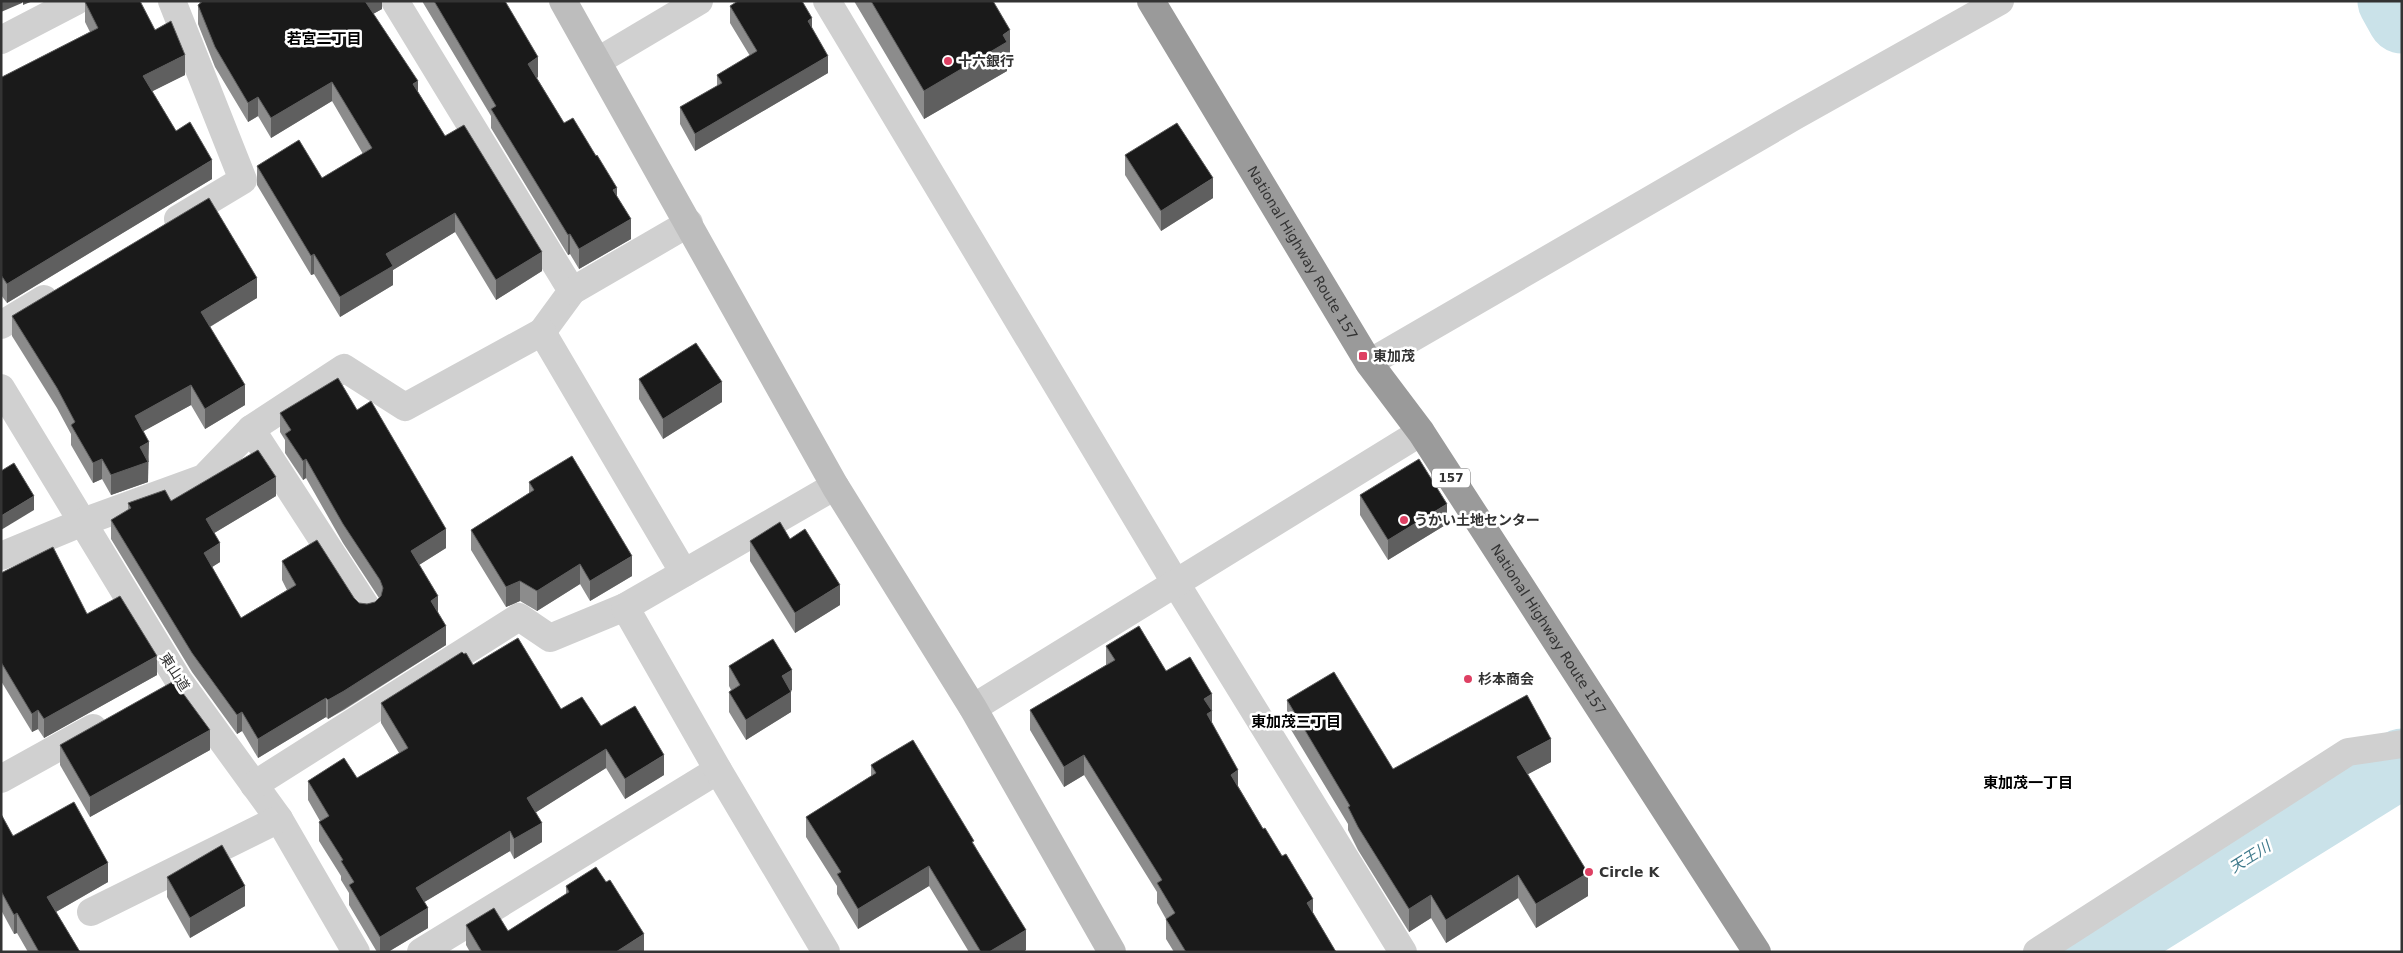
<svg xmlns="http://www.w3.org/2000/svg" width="2403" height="953" font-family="'DejaVu Sans','Noto Sans JP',sans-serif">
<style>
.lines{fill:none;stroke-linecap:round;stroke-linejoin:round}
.river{stroke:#cae2e9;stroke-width:69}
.street{stroke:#d0d0d0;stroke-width:28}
.secondary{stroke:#bdbdbd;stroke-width:28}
.highway{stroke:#9a9a9a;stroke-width:28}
.wall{fill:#8c8c8c}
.shaded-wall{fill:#5f5f5f}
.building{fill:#1a1a1a;stroke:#5f5f5f}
.poi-dot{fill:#de4063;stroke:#fff;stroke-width:2}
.labels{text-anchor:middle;stroke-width:5;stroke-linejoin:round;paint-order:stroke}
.shield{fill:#fff;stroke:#707070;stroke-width:1}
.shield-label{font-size:12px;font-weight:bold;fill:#333}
.poi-label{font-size:14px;font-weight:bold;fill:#333;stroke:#fff;text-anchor:start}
.street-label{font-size:14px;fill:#333;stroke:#fff}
.neighbourhood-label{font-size:15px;font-weight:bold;fill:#000;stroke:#fff}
.water-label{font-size:15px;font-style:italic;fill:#407a8c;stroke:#fff}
</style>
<rect width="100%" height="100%" fill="#fff"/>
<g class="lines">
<g class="river">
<polyline points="2392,1 2402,19"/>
<polyline points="2098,952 2402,763"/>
</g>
<g class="street">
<polyline points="172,1 243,180 178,219"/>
<polyline points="395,1 572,291 542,332"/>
<polyline points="827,1 1175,582 1403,952"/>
<polyline points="1,40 76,1"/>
<polyline points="598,61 699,1"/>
<polyline points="572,291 689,223"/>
<polyline points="1,325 44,299"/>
<polyline points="1369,363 1795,116 2000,1"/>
<polyline points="1,388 179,681 279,819 356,952"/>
<polyline points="251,429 367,608"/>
<polyline points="1,556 83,522 204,478 251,429 344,368 405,407 542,332 684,573"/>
<polyline points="973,708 1421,432"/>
<polyline points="1,779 93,728"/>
<polyline points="254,785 519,617 550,638 625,607"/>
<polyline points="91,912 279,819"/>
<polyline points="421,952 718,770"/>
<polyline points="826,952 718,770 625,607 835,486"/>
<polyline points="2037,952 2348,752 2402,744"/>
</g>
<polyline class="secondary" points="563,1 835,486 973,708 1112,952"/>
<path class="highway" id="s1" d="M1151,1l218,362 52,69 336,520"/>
</g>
<g class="wall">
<polygon points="199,1 382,1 382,9 373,14 418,92 445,136 542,271 496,300 455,232 393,270 393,285 340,317 314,274 311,275 257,185 257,166 322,178 363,154 332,101 271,138 258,116 248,122 215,67 198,24 198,5 200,3"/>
<polygon points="422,1 505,1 538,77 537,78 564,123 617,196 631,239 579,269 570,254 568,255 491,128 491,116"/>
<polygon points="854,1 993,1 1010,59 1007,60 1007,71 924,119"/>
<polygon points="85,2 155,30 185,75 152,91 176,131 212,179 7,303 1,295 1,76 2,77 90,32 85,22"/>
<polygon points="730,6 812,29 828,73 695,151 680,124 680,107 717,86 717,75 750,56 730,23"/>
<polygon points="1125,155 1213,198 1161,231 1125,175"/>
<polygon points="257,298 210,327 245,405 205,429 191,405 143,431 149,462 148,462 148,482 111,495 102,479 93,483 71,445 71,434 57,408 12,336 12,316"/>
<polygon points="639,379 722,402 663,439 639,399"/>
<polygon points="357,410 446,548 419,565 438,612 446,645 344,710 328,719 326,717 258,758 242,731 237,734 192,672 111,539 111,520 128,510 128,503 276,496 214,533 220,562 212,567 241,618 287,590 282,580 282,561 354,598 359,603 367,604 375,602 379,598 343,543 306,478 303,480 285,453 285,440 280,432 280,413"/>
<polygon points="529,482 632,576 590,601 580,584 537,611 520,601 506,607 471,550 471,530 529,493"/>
<polygon points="1360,495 1447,524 1388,560 1360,515"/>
<polygon points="750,541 840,605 795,633 750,561"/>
<polygon points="1,573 87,614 157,675 44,738 38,729 32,732 1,681"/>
<polygon points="1106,646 1166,671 1212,714 1212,723 1238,786 1336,952 1174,952 1166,939 1166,919 1157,903 1157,892 1084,775 1064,787 1030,730 1030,710 1106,665"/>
<polygon points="464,654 473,665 561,709 601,726 664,775 625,799 606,768 536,812 542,842 514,859 510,851 424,902 428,928 388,952 377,952 349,905 349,893 341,880 341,876 319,841 319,822 320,821 308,800 308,781 357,778 399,753 381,723 381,703"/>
<polygon points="729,666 792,690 791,691 791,712 746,740 729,712 729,692 731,690 729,686"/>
<polygon points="1287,700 1393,769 1551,762 1528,774 1588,896 1536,928 1518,898 1446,943 1431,918 1409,932 1358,850 1348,830 1348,824 1287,723"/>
<polygon points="60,745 210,750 90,817 60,765"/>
<polygon points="871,765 974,844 1026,950 1023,952 969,952 929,886 858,929 837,894 837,886 806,837 806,817 871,776"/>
<polygon points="1,814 13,836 108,882 56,912 80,952 28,952 17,933 14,934 1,910"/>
<polygon points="167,877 245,906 190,938 167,897"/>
<polygon points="566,886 644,952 470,952 466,945 466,925 508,931 566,894"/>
</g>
<g class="shaded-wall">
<polygon points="1,1 22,1 22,3 1,12"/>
<polygon points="23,1 33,1 23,5"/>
<polygon points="364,1 382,1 382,9 364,19"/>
<polygon points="812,18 812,35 808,21"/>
<polygon points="1010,30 1010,59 1007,60 1007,71 924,119 924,91"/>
<polygon points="185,55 185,75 143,96 143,76"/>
<polygon points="828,56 828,73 695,151 695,134"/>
<polygon points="538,57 538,77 528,83 528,64"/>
<polygon points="418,81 418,101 413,84"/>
<polygon points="332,82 332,101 271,138 271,118"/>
<polygon points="258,97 258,116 248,122 248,103"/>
<polygon points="212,160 212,179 7,303 7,284"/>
<polygon points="1213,178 1213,198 1161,231 1161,211"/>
<polygon points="617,188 617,207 613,190"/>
<polygon points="455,213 455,232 393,270 393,285 340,317 340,297 386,254"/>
<polygon points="631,219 631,239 579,269 579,249"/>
<polygon points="570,234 570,254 568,255 568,235"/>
<polygon points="542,252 542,271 496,300 496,280"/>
<polygon points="314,254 314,274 311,275 311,256"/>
<polygon points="257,278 257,298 201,332 201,312"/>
<polygon points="722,382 722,402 663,439 663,419"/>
<polygon points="191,385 191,405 135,436 135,416"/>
<polygon points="245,385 245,405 205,429 205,409"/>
<polygon points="149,442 148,482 111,495 111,475 140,447"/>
<polygon points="102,459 102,479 93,483 93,463"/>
<polygon points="306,459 306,478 303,480 303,461"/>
<polygon points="276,477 276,496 206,538 206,519"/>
<polygon points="34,496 34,510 1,530 1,516"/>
<polygon points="1447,504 1447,524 1388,560 1388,540"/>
<polygon points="446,529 446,548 411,570 411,551"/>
<polygon points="220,543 220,562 204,572 204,553"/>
<polygon points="632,556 632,576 590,601 590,581"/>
<polygon points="580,564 580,584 537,611 537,591"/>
<polygon points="520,581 520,601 506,607 506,587"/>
<polygon points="840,585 840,605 795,633 795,613"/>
<polygon points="438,596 438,615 431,601"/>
<polygon points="446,626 446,645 328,719 328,700"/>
<polygon points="157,656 157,675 44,738 44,719"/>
<polygon points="792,670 792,690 782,696 782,676"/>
<polygon points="791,692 791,712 746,740 746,720"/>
<polygon points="1212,694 1212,731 1207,734 1204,699"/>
<polygon points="326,698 326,717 258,758 258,739"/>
<polygon points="38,710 38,729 32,732 32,714"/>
<polygon points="242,712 242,731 237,734 237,715"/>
<polygon points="210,730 210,750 90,817 90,797"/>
<polygon points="1551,739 1551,762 1517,780 1517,757"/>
<polygon points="606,749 606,768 527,818 527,798"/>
<polygon points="664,755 664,775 625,799 625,779"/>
<polygon points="1084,755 1084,775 1064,787 1064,767"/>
<polygon points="1238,770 1238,791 1231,775"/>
<polygon points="542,823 542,842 514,859 514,839"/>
<polygon points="510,831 510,851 416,907 416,888"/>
<polygon points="108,863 108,882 47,917 47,897"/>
<polygon points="929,866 929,886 858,929 858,909"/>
<polygon points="1588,873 1588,896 1536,928 1536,904"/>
<polygon points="1518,875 1518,898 1446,943 1446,920"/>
<polygon points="245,886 245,906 190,938 190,918"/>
<polygon points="1431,895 1431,918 1409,932 1409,909"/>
<polygon points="1313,899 1313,919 1307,903"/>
<polygon points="428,908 428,928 388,952 380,952 380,937"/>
<polygon points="17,913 17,933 14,934 14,915"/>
<polygon points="1026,930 1026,950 1023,952 989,952"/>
<polygon points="644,934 644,952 616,952"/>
</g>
<g class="building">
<polygon points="86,1 140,1 155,30 171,21 185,55 143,76 176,131 190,122 212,160 7,284 1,275 1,76 2,77 98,28 85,2"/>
<polygon points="203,1 365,1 418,81 413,84 445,136 464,125 542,252 496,280 455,213 386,254 393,266 340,297 314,254 311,256 257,166 299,140 322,178 372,148 332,82 271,118 258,97 248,103 215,47 198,5"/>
<polygon points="434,1 505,1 538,57 528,64 564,123 573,118 596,156 597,155 617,188 613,190 631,219 579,249 570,234 568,235 491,109 496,106"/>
<polygon points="738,1 802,1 812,18 808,21 828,56 695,134 680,107 722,83 717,75 757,51 730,6"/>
<polygon points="871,1 993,1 1010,30 1003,35 1007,42 924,91"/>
<polygon points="1177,123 1213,178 1161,211 1125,155"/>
<polygon points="209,198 257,278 201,312 245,385 205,409 191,385 135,416 149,442 140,447 148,462 111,475 102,459 93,463 71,425 75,422 57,388 12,316"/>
<polygon points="696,343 722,382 663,419 639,379"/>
<polygon points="338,378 357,410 371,401 446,529 411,551 438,596 431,601 446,626 344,691 328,700 326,698 258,739 242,712 237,715 192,653 111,520 131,508 128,503 165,490 171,501 258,450 276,477 206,519 220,543 204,553 241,618 296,585 282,561 317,540 354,598 359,603 367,604 375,602 381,596 383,588 380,580 343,524 306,459 303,461 285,434 291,430 280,413"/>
<polygon points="572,456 632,556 590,581 580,564 537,591 520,581 506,587 471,530 534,490 529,482"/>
<polygon points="1419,459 1447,504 1388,540 1360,495"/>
<polygon points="14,463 34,496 1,516 1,471"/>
<polygon points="780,522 790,539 805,529 840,585 795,613 750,541"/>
<polygon points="53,547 87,614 120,596 157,656 44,719 38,710 32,714 1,662 1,573"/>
<polygon points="1139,626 1166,671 1190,657 1212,694 1204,699 1212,711 1207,714 1238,770 1231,775 1263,829 1265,828 1282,856 1286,854 1313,899 1307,903 1336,952 1186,952 1166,919 1175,913 1157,883 1162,880 1084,755 1064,767 1030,710 1115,660 1106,646"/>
<polygon points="518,638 561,709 582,697 601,726 635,706 664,755 625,779 606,749 527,798 542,823 514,839 510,831 416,888 428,908 380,937 349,885 354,882 341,861 343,860 319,822 329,816 308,781 344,758 357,778 408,748 381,703 462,652 464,654 466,653 473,665"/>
<polygon points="773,639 792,670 782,676 791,692 746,720 729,692 740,685 729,666"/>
<polygon points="1334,672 1393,769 1527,695 1551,739 1517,757 1588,873 1536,904 1518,875 1446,920 1431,895 1409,909 1358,827 1348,807 1350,806 1287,700"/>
<polygon points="174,681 210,730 90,797 60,745"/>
<polygon points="913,740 974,841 972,842 1026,930 989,952 981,952 929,866 858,909 837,874 841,872 806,817 876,773 871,765"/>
<polygon points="74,802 108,863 47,897 80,952 39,952 17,913 14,915 1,891 1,814 13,836"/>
<polygon points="222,845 245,886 190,918 167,877"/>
<polygon points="596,867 606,882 610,880 644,934 616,952 482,952 466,925 494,908 508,931 569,892 566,886"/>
</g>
<g class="poi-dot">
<circle cx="948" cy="61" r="5"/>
<rect x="1358" y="351" width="10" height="10" rx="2.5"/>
<circle cx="1404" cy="520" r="5"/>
<circle cx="1468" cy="679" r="5"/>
<circle cx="1589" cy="872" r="5"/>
</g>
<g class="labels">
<rect class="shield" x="1432" y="468.5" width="38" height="19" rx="4"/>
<g class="shield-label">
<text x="1451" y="482">157</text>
</g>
<g class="poi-label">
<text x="958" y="66">十六銀行</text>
<text x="1373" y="361">東加茂</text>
<text x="1414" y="525">うかい土地センター</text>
<text x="1478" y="684">杉本商会</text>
<text x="1599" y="877">Circle K</text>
</g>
<g class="street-label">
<text dy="5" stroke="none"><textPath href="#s1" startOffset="294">National Highway Route 157</textPath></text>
<text dy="5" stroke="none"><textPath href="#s1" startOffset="744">National Highway Route 157</textPath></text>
<text transform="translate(175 672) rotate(57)" y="5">東山道</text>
</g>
<g class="neighbourhood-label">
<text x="324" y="44">若宮二丁目</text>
<text x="1296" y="727">東加茂三丁目</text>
<text x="2028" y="788">東加茂一丁目</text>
</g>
<g class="water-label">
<text transform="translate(2250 857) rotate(-32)" y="5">天王川</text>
</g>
</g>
<rect width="2403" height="953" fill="none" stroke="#333333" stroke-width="5"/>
</svg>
